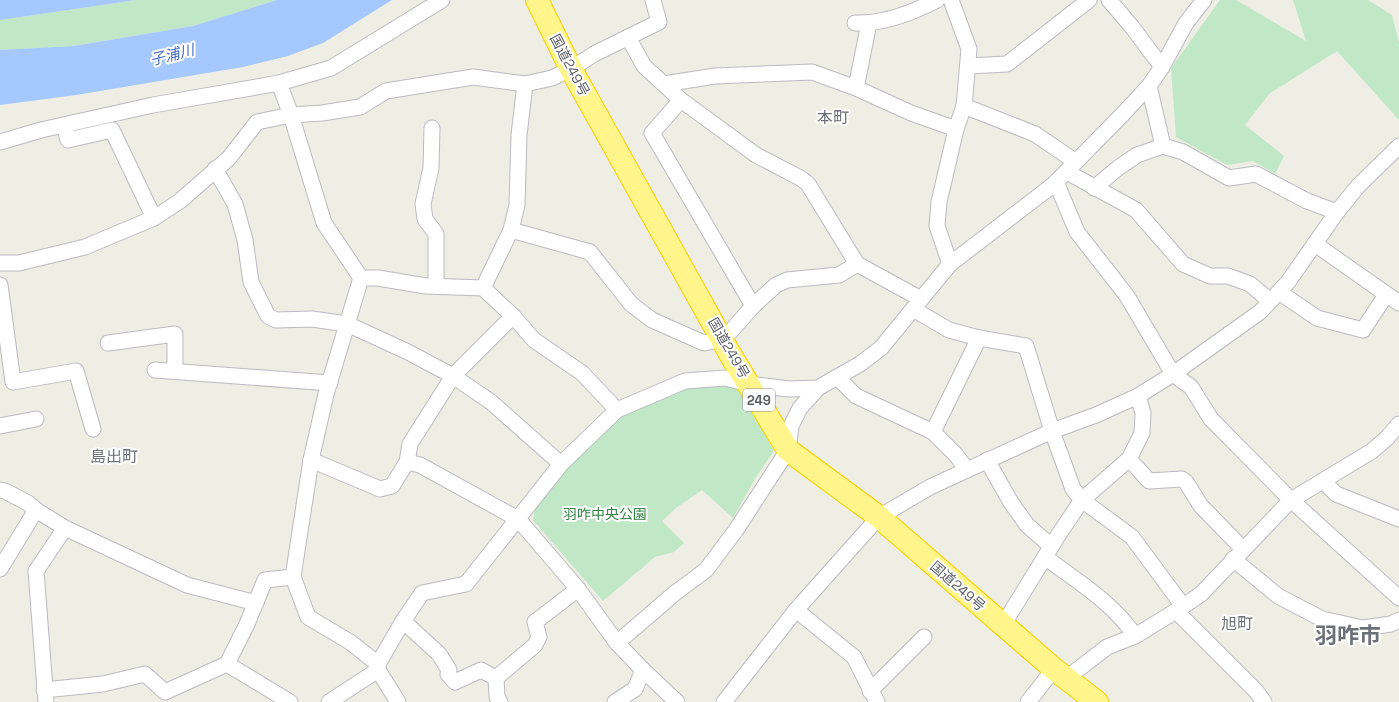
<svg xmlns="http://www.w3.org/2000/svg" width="1399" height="702" font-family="'Space Grotesk','Noto Sans JP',sans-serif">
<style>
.green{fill:#c0e7c6}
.water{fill:#a4c8ff}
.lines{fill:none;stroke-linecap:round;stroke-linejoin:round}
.minor-casing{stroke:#b9bbc0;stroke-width:17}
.highway-casing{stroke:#f3d000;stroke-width:24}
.minor{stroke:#fff;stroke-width:15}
.highway{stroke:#fff58b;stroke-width:22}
.labels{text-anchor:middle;stroke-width:4;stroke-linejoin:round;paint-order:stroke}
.shield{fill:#fff;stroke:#8d8e93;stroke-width:1}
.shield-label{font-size:13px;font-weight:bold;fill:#5c5e65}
.street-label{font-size:14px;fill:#5c5e65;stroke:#fff}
.park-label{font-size:14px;fill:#338544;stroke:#fff}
.water-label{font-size:15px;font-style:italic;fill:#436dc5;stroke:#fff}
.quarter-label{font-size:16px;fill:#6d7077;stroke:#fff}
.town-label{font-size:22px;font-weight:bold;fill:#6d7077;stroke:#fff}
</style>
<rect width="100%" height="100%" fill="#efeee4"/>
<g class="green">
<polygon points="136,0 277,0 193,26 74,46 0,50 0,20"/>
<polygon points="1220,0 1236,0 1306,41 1293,0 1368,0 1392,15 1399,43 1399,120 1337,51 1269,94 1245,125 1284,156 1275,174 1253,161 1227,165 1176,137 1171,68"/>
<polygon points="718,381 738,388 774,451 756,477 733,518 702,490 677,507 662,521 684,543 674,552 655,557 603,601 533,520 536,504 612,417 684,384"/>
</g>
<g class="water">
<polygon points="0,0 136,0 0,20"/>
<polygon points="277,0 392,0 323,43 288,56 243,67 76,95 0,105 0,50 74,46 193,26"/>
</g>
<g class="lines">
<g class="minor-casing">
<g id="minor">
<polyline points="1109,0 1132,27 1162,67"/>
<path d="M855,23c28,1 57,-10 82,-23"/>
<polyline points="628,37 644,66 681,100 756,155 802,179 808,184 857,264 921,299"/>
<polyline points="968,66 1007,64 1089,0"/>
<polyline points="279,83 291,115 324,223 361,278"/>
<polyline points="664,84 715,76 812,72 856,88 911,113 956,129"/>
<polyline points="1149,86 1163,146 1183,152 1229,178 1256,174 1307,201 1337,212"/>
<polyline points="856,88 869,23"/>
<polyline points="681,100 652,133 753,306"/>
<polyline points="964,106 1035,134 1076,162"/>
<polyline points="64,125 68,140 112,130 154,218"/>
<polyline points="432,128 431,168 423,204 425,219 436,234 436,286"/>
<polyline points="0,142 41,130 153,105 279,83 331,68 442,0"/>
<polyline points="215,169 235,204 245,240 251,282 268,316 276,320 312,319 347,324 408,352 453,376 491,402 561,464"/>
<polyline points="1067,172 1136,210 1183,264 1210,276 1228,276 1250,284 1270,301"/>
<polyline points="1056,182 1077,232 1127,296 1173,374 1191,387 1211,419 1291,500 1399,598"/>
<polyline points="1094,188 1118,168 1137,155 1163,146"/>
<polyline points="511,230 590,252 631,304 652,320 704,343 724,339 753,306 776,285 787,280 839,275 857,264"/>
<polyline points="1315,244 1399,303"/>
<polyline points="0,263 19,263 85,247 154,218 180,201 229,158 257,122 291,115 322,113 360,107 386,91 473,77 525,84 552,78 571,69 594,54 659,22 653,0"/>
<polyline points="950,264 937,226 939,202 956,129 964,106 969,49 951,0"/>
<polyline points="361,278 378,278 426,286 483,288 513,316 534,340 582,373 617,410"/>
<polyline points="0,285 13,382 76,371 93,429"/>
<polyline points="483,288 511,230 517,205 519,135 525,84"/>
<polyline points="1279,292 1317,318 1363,330 1386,295"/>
<polyline points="913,309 949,330 979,338 1026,346 1052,431 1073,489 1082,500 1132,537 1183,606"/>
<polyline points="108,343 175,334 175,371"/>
<polyline points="155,370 330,383"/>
<polyline points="837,377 856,396 933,432 956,455 967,470"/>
<polyline points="0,426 36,419"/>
<polyline points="933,432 979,338"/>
<polyline points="1129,459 1149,481 1182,479 1186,482 1201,506 1243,549"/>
<polyline points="311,460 380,489 392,486 407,462 410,444 453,376 513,316"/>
<polyline points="987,460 1010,501 1027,525 1051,546"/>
<polyline points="407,462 420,465 518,519 578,589 617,643 643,670 677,702"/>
<polyline points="1323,481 1336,494 1399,519"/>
<polyline points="0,490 5,491 28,503 36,510 65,528 187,585 256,603"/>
<path d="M1045,557c31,24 68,45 90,79"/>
<polyline points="1233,559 1278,596 1322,619 1363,628 1391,624 1399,620"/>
<polyline points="0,569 36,510"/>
<polyline points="293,577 308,617 350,642 378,664"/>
<polyline points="796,610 854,657 877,702"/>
<polyline points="1176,611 1256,691 1264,702"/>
<polyline points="403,621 439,654 449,670 448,674 455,682 481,670 496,678"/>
<polyline points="1003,625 1059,534 1082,500 1129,459 1142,433 1143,413 1138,396"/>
<polyline points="617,643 675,593 706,570 736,530 788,450 791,426 800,408 818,388"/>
<polyline points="227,664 290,702"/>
<polyline points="378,670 398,702"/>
<polyline points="1067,678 1107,647 1135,636 1176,611 1201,594 1291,500 1372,451 1387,438 1399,424"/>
<polyline points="44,690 103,684 145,674 165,692 227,664 247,624 265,580 293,577 311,460 326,394 361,278"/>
<polyline points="870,691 924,637"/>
<polyline points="46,702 36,571 65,528"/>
<polyline points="329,702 378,670 378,664 403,621 422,593 466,584 561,464 617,410 685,381 725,378 749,384 789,389 818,388 860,364 881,348 950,264 1053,185 1121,116 1149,86 1162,67 1186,23 1204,0"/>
<polyline points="500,702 497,697 496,678 535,645 539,637 535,622 578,589"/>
<polyline points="615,702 635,689 643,670"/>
<polyline points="724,702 796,610 879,517 930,487 1052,431 1096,415 1138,396 1173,374 1260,312 1288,282 1337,212 1358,186 1399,146"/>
<polyline points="1028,702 1054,669"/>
</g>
</g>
<g class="highway-casing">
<polyline id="highway" points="537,0 571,69 730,354 788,450 879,517 1054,669 1097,702"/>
</g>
<use href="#minor" class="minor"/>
<use href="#highway" class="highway"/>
</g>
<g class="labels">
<rect class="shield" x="743" y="389" width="32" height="22" rx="3"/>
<g class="shield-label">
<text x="759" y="405">249</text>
</g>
<g class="street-label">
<text transform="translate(570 65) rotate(62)" y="5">国道249号</text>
<text transform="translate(729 348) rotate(60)" y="5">国道249号</text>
<text transform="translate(958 586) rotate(41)" y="5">国道249号</text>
</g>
<g class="park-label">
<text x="605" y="519">羽咋中央公園</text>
</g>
<g class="water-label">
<text transform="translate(172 55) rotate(-14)" y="5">子浦川</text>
</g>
<g class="quarter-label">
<text x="833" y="123">本町</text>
<text x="114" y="462">島出町</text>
<text x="1237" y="629">旭町</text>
</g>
<g class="town-label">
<text x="1348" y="643">羽咋市</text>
</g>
</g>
</svg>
